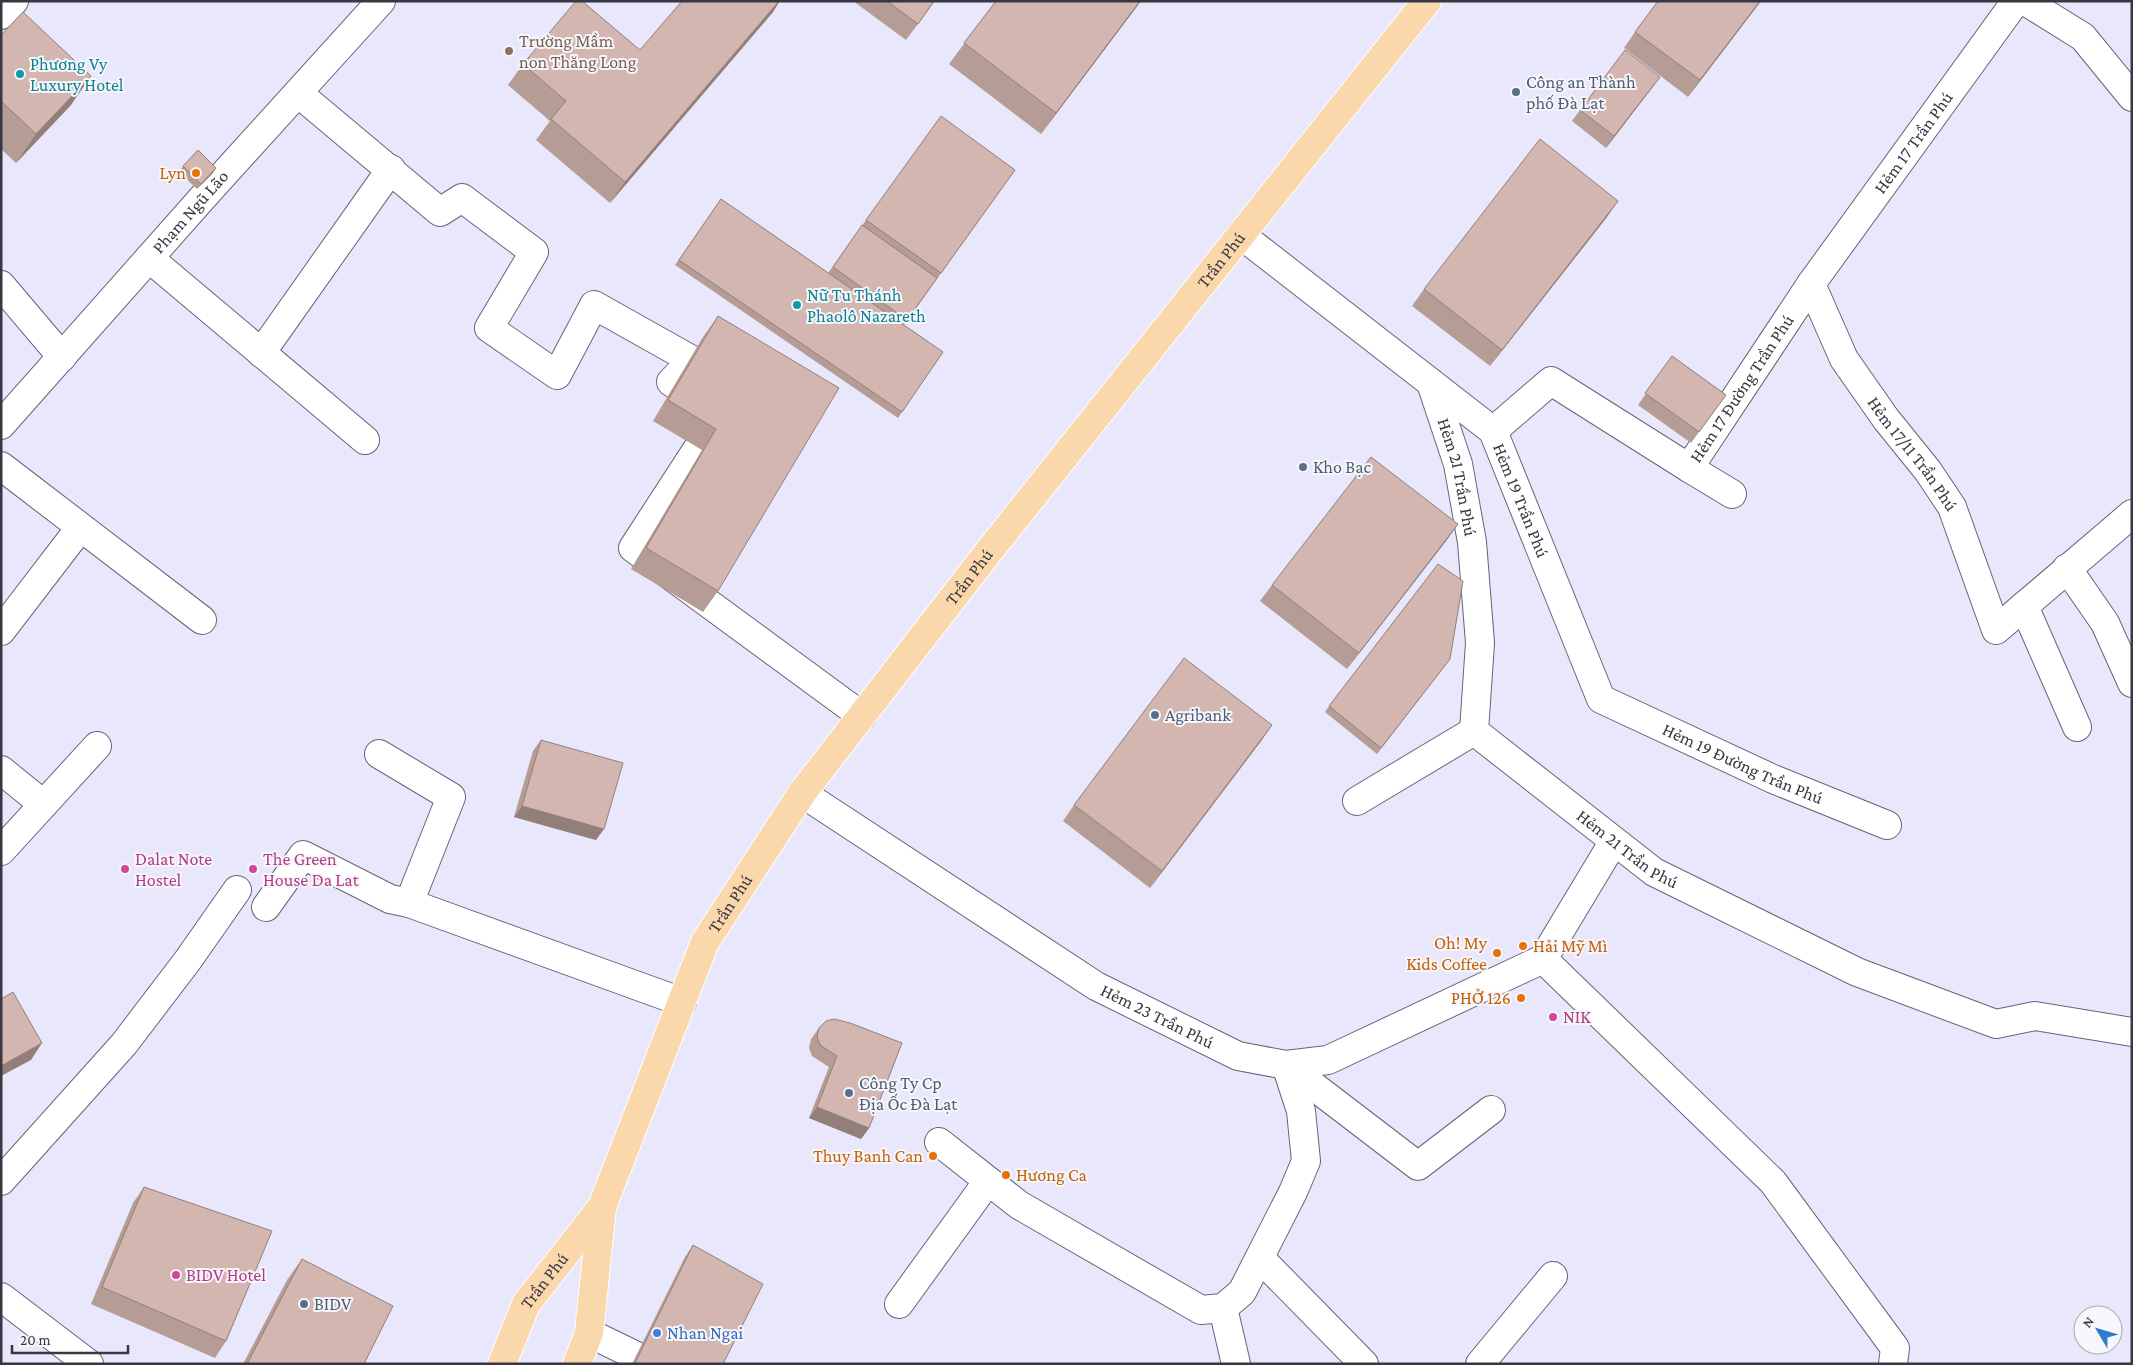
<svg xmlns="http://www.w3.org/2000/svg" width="2133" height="1365" font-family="'Crimson Pro',serif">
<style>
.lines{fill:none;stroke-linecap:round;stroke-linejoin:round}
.minor-casing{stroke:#67647a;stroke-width:30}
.major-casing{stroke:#fff;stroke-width:30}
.minor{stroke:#fff;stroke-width:28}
.major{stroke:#fbd7ac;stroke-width:28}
.wall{fill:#b59d96}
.shaded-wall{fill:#937f7a}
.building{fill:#d2b6af;stroke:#937f7a}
.education-dot{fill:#8d6e63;stroke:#f6f6fb;stroke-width:2}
.culture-dot{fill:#0f9aa8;stroke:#f6f6fb;stroke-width:2}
.service-dot{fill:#5c6f8a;stroke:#f6f6fb;stroke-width:2}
.food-dot{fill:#e8710a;stroke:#f6f6fb;stroke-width:2}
.hotel-dot{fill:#d1479c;stroke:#f6f6fb;stroke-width:2}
.shop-dot{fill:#3f7fe0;stroke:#f6f6fb;stroke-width:2}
.labels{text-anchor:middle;stroke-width:4;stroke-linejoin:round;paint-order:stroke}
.education-label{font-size:18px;fill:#785e54;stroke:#f6f6fb;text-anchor:start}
.culture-label{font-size:18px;fill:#0d838f;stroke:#f6f6fb;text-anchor:start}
.service-label{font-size:18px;fill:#4e5e75;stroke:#f6f6fb;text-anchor:start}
.street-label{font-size:18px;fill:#393741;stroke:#f6f6fb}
.food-label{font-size:18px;fill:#c56008;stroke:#f6f6fb;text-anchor:end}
.hotel-label{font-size:18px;fill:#b23c85;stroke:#f6f6fb;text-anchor:start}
.shop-label{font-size:18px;fill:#366cbe;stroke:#f6f6fb;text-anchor:start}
</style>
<rect width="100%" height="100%" fill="#e9e7fb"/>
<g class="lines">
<g class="minor-casing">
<g id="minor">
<polyline points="2025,1 2083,37 2132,97"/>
<polyline points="1,15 14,1"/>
<polyline points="298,93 440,212 462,198 534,252 489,328 557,375 594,305 692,360 671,382 720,414 633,548 862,716"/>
<path id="s1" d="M1241,235l252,196 108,268 172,80 114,46"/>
<polyline points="149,258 365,440"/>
<path id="s2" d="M1811,284l33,75 42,60 42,52 24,36 44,123 136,-116"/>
<polyline points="1,285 62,357"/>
<polyline points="261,353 391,169"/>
<path id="s3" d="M1431,383l27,81 14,78 8,101 -6,88 180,141 203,100 139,52 39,-8 97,16"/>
<path id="s4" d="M1,425l204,-230 176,-194"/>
<path id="s5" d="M1493,431l58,-50 138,87 122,-184 205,-283"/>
<polyline points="1,466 202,620"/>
<polyline points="1689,468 1732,494"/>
<polyline points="2067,568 2105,623 2132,683"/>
<polyline points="2024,606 2077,727"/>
<polyline points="1,631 80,528"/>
<polyline points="379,754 451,797 409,903 682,1002"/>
<polyline points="1,770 43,804"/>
<path id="s6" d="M802,793l294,193 142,70 48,9 42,-5 215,-101"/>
<polyline points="1357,801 1474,731"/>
<polyline points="1,851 97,746"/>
<polyline points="266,907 303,855 390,899 409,903"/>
<polyline points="1543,959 1773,1182 1895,1348 1893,1364"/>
<polyline points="1543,959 1614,841"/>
<polyline points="1286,1065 1418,1166 1491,1110"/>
<polyline points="939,1142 1019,1205 1201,1310 1223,1308 1242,1292 1293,1192 1306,1161 1301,1111 1286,1065"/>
<polyline points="1,1181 124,1044 188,960 237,890"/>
<polyline points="1260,1258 1364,1364"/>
<polyline points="1,1297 89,1364"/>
<polyline points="899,1304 988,1181"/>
<polyline points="1223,1308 1236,1364"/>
<polyline points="589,1333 653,1364"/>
<polyline points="1480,1364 1553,1276"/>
</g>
</g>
<g class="major-casing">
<g id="major">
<path id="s7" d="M502,1364l24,-60 76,-97"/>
<path id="s8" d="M577,1364l12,-31 13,-126 103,-265 97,-149 184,-238 441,-554"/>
</g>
</g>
<use href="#minor" class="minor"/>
<use href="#major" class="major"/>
</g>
<g class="wall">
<polygon points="853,1 935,1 906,40"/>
<polygon points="996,1 1141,1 1041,134 949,64"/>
<polygon points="1761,1 1688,97 1624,48 1635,32"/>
<polygon points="773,12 610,203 536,140 550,121 508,85 523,64 640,50"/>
<polygon points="1,35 71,105 16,163 1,149"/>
<polygon points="1660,77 1606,148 1572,121 1580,110"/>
<polygon points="183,166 216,168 212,174 197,189 179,172"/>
<polygon points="1015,170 904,325 943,352 898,418 675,265 721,199 828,273 866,220"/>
<polygon points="1607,217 1490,366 1412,306 1424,289"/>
<polygon points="718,316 718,591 703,612 631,569 702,450 653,421 703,337"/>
<polygon points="1672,356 1726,395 1691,443 1638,405"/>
<polygon points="1458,524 1446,541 1347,669 1260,601 1272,585"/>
<polygon points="1450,659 1377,754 1325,712 1329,706"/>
<polygon points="1272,725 1261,741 1150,888 1063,821 1074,805"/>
<polygon points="541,740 596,840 514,817 533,751"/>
<polygon points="826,1021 869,1128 861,1139 809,1118 829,1067 812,1056 809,1048 811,1039 819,1028"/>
<polygon points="144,1187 226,1341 215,1358 91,1304 133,1203"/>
<polygon points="693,1245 723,1364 632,1364 685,1257"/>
<polygon points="302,1259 364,1364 243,1364 287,1280"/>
</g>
<g class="shaded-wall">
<polygon points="779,1 780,1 773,12 610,203 625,182"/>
<polygon points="1140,1 1141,1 1041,134 1056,113"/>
<polygon points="1760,1 1761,1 1688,97 1700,80"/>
<polygon points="91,76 71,105 16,163 36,134"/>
<polygon points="1660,77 1652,88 1606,148 1614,136"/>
<polygon points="216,168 212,174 197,189 201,184"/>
<polygon points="1618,201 1607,217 1490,366 1502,350"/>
<polygon points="1458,524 1446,541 1347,669 1359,653"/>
<polygon points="1272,725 1261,741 1150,888 1162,871"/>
<polygon points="522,806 604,829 596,840 514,817"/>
<polygon points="42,1043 31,1060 1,1076 1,1066"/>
<polygon points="817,1107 869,1128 861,1139 809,1118"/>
</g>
<g class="building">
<polygon points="576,1 582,1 640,50 682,1 779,1 625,182 551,119 566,101 523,64"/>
<polygon points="887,1 934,1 918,24"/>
<polygon points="996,1 1140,1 1056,113 964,43"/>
<polygon points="1658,1 1760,1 1700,80 1635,32"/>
<polygon points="23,12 91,76 36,134 1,101 1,35"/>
<polygon points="1625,50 1660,77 1614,136 1580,110"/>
<polygon points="941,116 1015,170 941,273 866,220"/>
<polygon points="1540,139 1618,201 1502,350 1424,289"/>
<polygon points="198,150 216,168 201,184 183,166"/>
<polygon points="721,199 943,352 902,412 679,260"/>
<polygon points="862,225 937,278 907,320 833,267"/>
<polygon points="718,316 839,388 718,591 646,548 716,429 668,400"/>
<polygon points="1672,356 1726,395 1699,432 1645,393"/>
<polygon points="1371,457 1458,524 1359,653 1272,585"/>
<polygon points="1438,564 1463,581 1450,659 1381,748 1329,706"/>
<polygon points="1184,658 1272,725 1162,871 1074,805"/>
<polygon points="541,740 623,763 604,829 522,806"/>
<polygon points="13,992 42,1043 1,1066 1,999"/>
<polygon points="834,1019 850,1023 902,1043 869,1128 817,1107 837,1056 820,1045 817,1037 819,1028 826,1021"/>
<polygon points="144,1187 272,1231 226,1341 102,1287"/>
<polygon points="693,1245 763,1284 723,1364 637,1364 635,1363"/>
<polygon points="302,1259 393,1306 364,1364 247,1364"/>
</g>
<circle class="education-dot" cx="509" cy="51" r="5"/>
<g class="culture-dot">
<circle cx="20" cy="74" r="5"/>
<circle cx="797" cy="305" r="5"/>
</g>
<g class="service-dot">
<circle cx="1516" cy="92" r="5"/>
<circle cx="1303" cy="467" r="5"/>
<circle cx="1155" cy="715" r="5"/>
<circle cx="849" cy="1093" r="5"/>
<circle cx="304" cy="1304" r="5"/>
</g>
<g class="food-dot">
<circle cx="196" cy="173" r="5"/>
<circle cx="1523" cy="946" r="5"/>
<circle cx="1497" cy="953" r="5"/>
<circle cx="1521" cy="998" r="5"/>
<circle cx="933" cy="1156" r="5"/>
<circle cx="1006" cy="1175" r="5"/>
</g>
<g class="hotel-dot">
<circle cx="125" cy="869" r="5"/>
<circle cx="253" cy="869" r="5"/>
<circle cx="1553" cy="1017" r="5"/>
<circle cx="176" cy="1275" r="5"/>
</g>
<circle class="shop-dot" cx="657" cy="1333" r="5"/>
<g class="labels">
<g class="education-label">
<text x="519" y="47">Trường Mầm<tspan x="519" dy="21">non Thăng Long</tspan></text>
</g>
<g class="culture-label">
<text x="30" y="70">Phương Vy<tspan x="30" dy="21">Luxury Hotel</tspan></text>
<text x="807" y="301">Nữ Tu Thánh<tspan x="807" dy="21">Phaolô Nazareth</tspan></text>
</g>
<g class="service-label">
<text x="1526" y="88">Công an Thành<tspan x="1526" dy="21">phố Đà Lạt</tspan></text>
<text x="1313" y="473">Kho Bạc</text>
<text x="1165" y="721">Agribank</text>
<text x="859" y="1089">Công Ty Cp<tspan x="859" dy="21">Địa Ốc Đà Lạt</tspan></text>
<text x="314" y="1310">BIDV</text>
</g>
<g class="street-label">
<text dy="6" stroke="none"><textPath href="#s5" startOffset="635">Hẻm 17 Trần Phú</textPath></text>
<text dy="6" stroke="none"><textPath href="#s4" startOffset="285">Phạm Ngũ Lão</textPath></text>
<text dy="6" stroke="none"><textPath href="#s8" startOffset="1300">Trần Phú</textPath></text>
<text dy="6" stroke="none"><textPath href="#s5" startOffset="335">Hẻm 17 Đường Trần Phú</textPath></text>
<text dy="6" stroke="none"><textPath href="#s2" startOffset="199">Hẻm 17/11 Trần Phú</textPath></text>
<text dy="6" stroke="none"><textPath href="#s3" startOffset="98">Hẻm 21 Trần Phú</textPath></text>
<text dy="6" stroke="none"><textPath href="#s1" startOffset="394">Hẻm 19 Trần Phú</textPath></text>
<text dy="6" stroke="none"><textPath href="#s8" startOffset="895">Trần Phú</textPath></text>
<text dy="6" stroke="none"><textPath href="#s1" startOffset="764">Hẻm 19 Đường Trần Phú</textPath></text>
<text dy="6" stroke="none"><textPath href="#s3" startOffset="548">Hẻm 21 Trần Phú</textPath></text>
<text dy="6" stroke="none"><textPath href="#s8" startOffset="490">Trần Phú</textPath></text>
<text dy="6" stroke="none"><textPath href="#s6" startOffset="420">Hẻm 23 Trần Phú</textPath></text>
<text dy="6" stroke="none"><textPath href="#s7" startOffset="94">Trần Phú</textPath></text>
</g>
<g class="food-label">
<text x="186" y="179">Lyn</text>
<text x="1487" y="949">Oh! My<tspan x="1487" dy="21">Kids Coffee</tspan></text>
<text x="1533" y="952" text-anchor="start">Hải Mỹ Mì</text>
<text x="1511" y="1004">PHỞ 126</text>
<text x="923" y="1162">Thuy Banh Can</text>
<text x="1016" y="1181" text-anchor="start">Hương Ca</text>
</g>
<g class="hotel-label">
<text x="135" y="865">Dalat Note<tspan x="135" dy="21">Hostel</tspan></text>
<text x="263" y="865">The Green<tspan x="263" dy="21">House Da Lat</tspan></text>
<text x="1563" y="1023">NIK</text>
<text x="186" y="1281">BIDV Hotel</text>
</g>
<g class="shop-label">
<text x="667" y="1339">Nhan Ngai</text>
</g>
</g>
<rect width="2133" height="1365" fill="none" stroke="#393741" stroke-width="5"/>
<g transform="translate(2098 1330) rotate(308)"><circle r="24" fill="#f6f6fb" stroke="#aaaab1"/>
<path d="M0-4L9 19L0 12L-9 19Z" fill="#2f7bcc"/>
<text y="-8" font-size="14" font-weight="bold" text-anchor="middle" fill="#393741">N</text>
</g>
<path d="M12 1345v8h116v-8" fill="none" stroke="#393741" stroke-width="2.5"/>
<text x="20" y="1345" font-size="15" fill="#393741" stroke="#f6f6fb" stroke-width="4" paint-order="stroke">20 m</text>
</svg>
